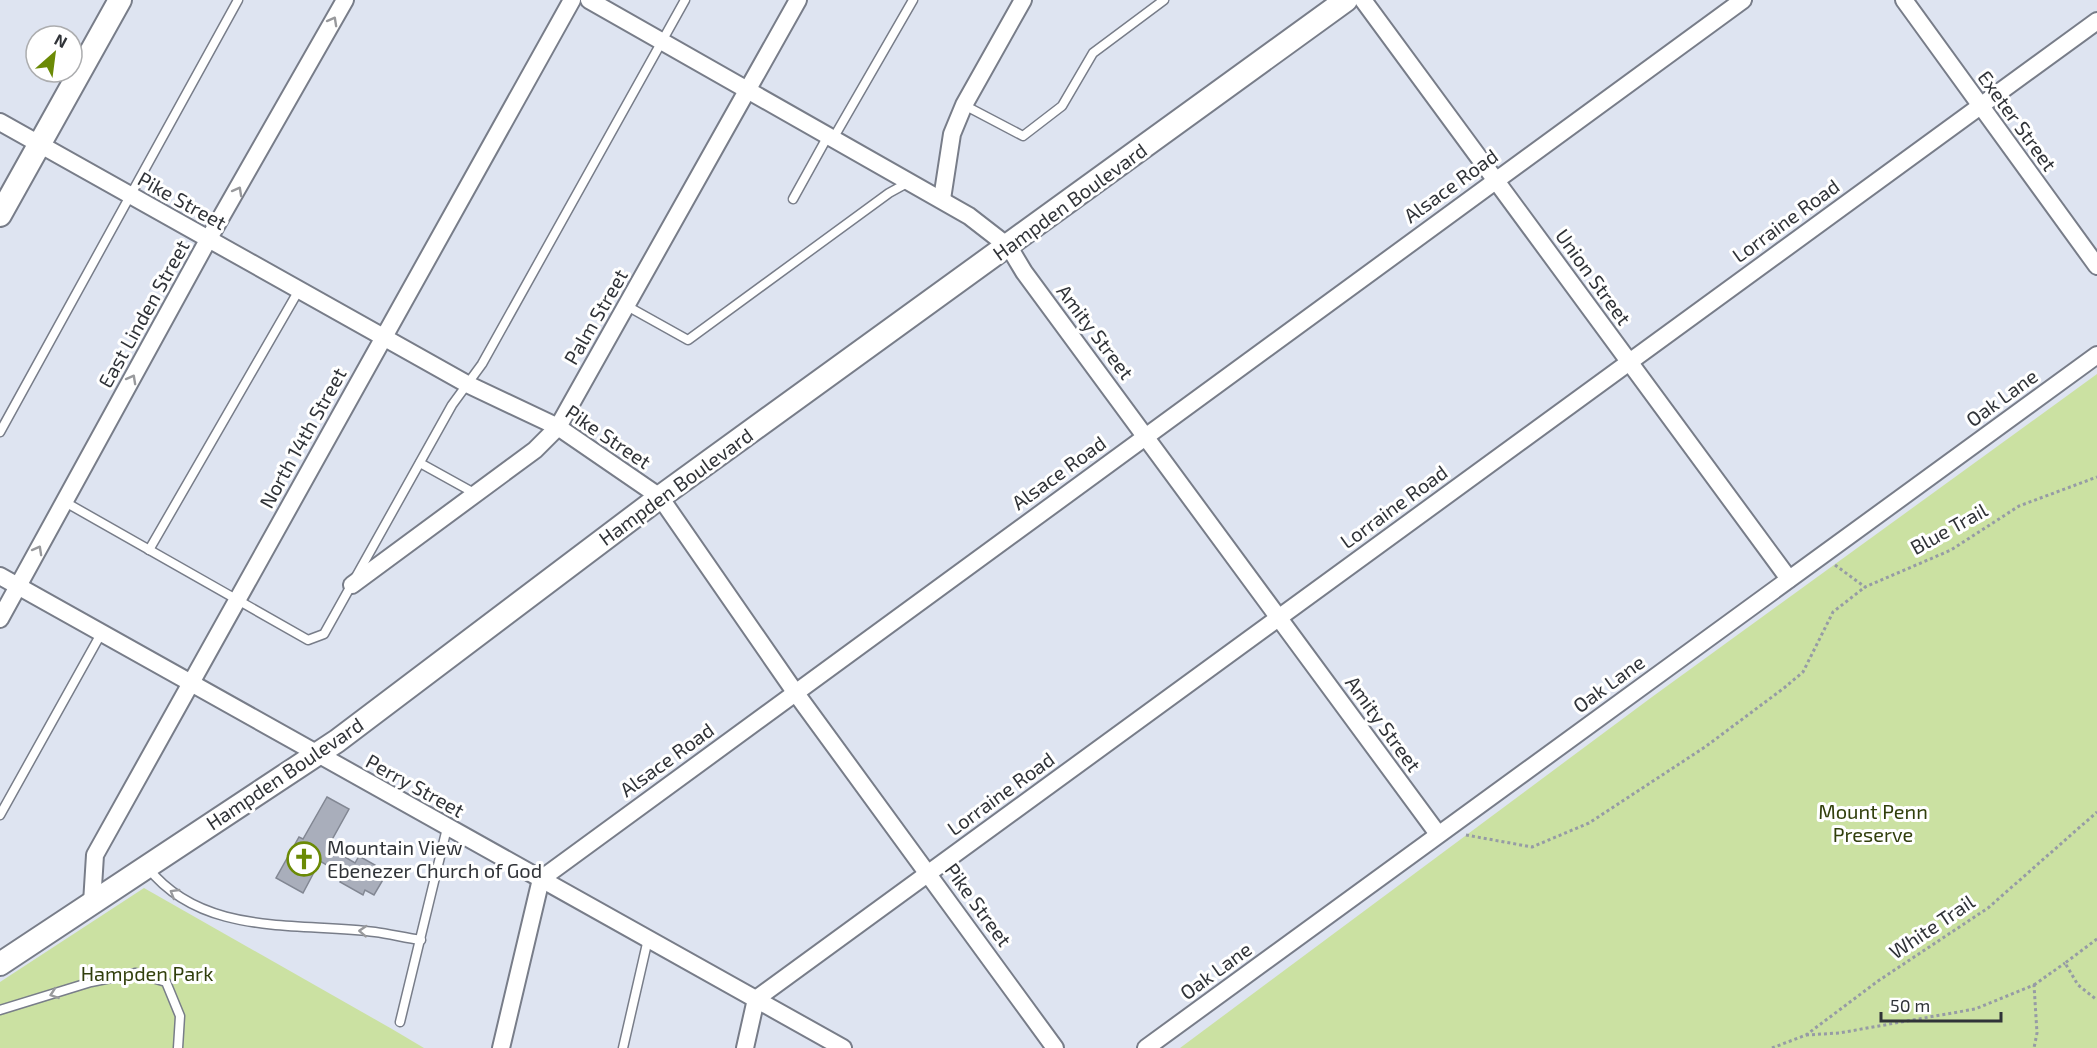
<svg xmlns="http://www.w3.org/2000/svg" width="2097" height="1048" font-family="'Exo 2',sans-serif">
<style>
.green{fill:#cbe1a2}
.building{fill:#a9aebb;stroke:#828793;stroke-width:1.5}
.lines{fill:none;stroke-linecap:round;stroke-linejoin:round}
.lane-casing{stroke:#787d89;stroke-width:11}
.street-casing{stroke:#787d89;stroke-width:20}
.secondary-casing{stroke:#787d89;stroke-width:26}
.path{stroke:#969ba5;stroke-width:3;stroke-dasharray:3 3;stroke-linecap:butt}
.lane{stroke:#fff;stroke-width:8}
.street{stroke:#fff;stroke-width:16}
.secondary{stroke:#fff;stroke-width:22}
.oneway{stroke:#98999c}
.labels{text-anchor:middle;stroke-width:6;stroke-linejoin:round;paint-order:stroke}
.street-label{font-size:20px;fill:#303338;stroke:#fff}
.park-label{font-size:20px;fill:#313f0c;stroke:#fff}
.poi-label{font-size:20px;fill:#303338;stroke:#fff;text-anchor:start}
</style>
<rect width="100%" height="100%" fill="#dee4f1"/>
<g class="green">
<polygon points="2097,374 2097,1048 1180,1048 1652,697"/>
<polygon points="144,888 392,1029 424,1048 0,1048 0,982"/>
</g>
<polygon class="building" points="327,797 349,809 328,847 355,863 359,856 375,865 372,871 384,878 374,895 365,890 363,895 340,882 344,875 320,861 303,893 276,878 299,837 303,839"/>
<g class="lines">
<g class="lane-casing">
<g id="lane">
<polyline points="964,105 1023,136 1062,106 1093,53 1164,0"/>
<polyline points="834,137 913,0"/>
<polyline points="793,199 829,134"/>
<polyline points="627,306 688,340 889,193 909,182"/>
<polyline points="0,432 238,0"/>
<polyline points="420,463 476,494"/>
<polyline points="65,502 308,640 324,634 452,405 482,364 685,0"/>
<polyline points="149,550 299,290"/>
<polyline points="0,815 102,632"/>
<path d="M148,868c55,69 149,54 227,64 15,2 31,6 46,8"/>
<polyline points="0,1010 91,982 136,973 166,982 180,1016 178,1048"/>
<polyline points="400,1022 447,828"/>
<polyline points="623,1048 648,939"/>
</g>
</g>
<g class="street-casing">
<g id="street">
<polyline points="589,0 969,216 1009,247 1024,272 1438,834"/>
<polyline points="1363,0 1789,579"/>
<polyline points="1904,0 2097,266"/>
<polyline points="0,122 467,384 558,427 660,497 795,692 1055,1048"/>
<polyline points="942,199 952,134 964,105 1023,0"/>
<polyline points="0,576 843,1048"/>
<polyline points="352,585 535,450 558,427 798,0"/>
<polyline points="0,619 208,240 345,0"/>
<polyline points="92,903 95,855 572,0"/>
<polyline points="501,1048 541,879 1743,0"/>
<polyline points="745,1048 756,999 2097,21"/>
<polyline points="1146,1048 2097,355"/>
</g>
</g>
<g class="secondary-casing">
<g id="secondary">
<polyline points="0,215 120,0"/>
<polyline points="0,964 337,741 660,497 1346,0"/>
</g>
</g>
<g class="path">
<polyline points="1835,565 1865,587 1951,550 2019,506 2097,477"/>
<polyline points="1466,835 1532,847 1589,823 1705,747 1784,688 1803,672 1833,612 1865,587"/>
<polyline points="2097,939 2065,963 2078,985 2097,1000"/>
<polyline points="2034,985 2065,963"/>
<polyline points="1806,1035 1839,1033 1975,1009 2034,985 2037,1033 2034,1048"/>
<polyline points="1772,1048 1806,1035 1878,981 1988,908 2097,812"/>
</g>
<use href="#lane" class="lane"/>
<use href="#street" class="street"/>
<use href="#secondary" class="secondary"/>
</g>
<defs><path id="oneway-chevron" d="M-2-3.5L2.5 0L-2 3.5" fill="none" stroke-width="1.6" stroke-linecap="round" stroke-linejoin="round" transform="scale(1.5)"/></defs>
<g class="oneway">
<use href="#oneway-chevron" transform="translate(333 21) rotate(-61)"/>
<use href="#oneway-chevron" transform="translate(238 191) rotate(-61)"/>
<use href="#oneway-chevron" transform="translate(132 379) rotate(-61)"/>
<use href="#oneway-chevron" transform="translate(38 550) rotate(-61)"/>
<use href="#oneway-chevron" transform="translate(174 893) rotate(-149)"/>
<use href="#oneway-chevron" transform="translate(363 931) rotate(-177)"/>
<use href="#oneway-chevron" transform="translate(54 994) rotate(161)"/>
</g>
<defs>
<g id="church-ring" transform="scale(1.725)"><circle r="9.5" fill="#fff" stroke="#6b8a05" stroke-width="1.5"/><path d="M-1.2-6h2.4v3.5h3.3v2.4h-3.3V6h-2.4V-.1h-3.3v-2.4h3.3Z" fill="#6b8a05"/></g>
</defs>
<g fill-rule="evenodd">
<use href="#church-ring" x="304" y="859"/>
</g>
<g class="labels">
<g class="street-label">
<text transform="translate(2017 121) rotate(54)" y="7">Exeter Street</text>
<text transform="translate(1451 186) rotate(-36)" y="7">Alsace Road</text>
<text transform="translate(182 201) rotate(29)" y="7">Pike Street</text>
<text transform="translate(1070 202) rotate(-36)" y="7">Hampden Boulevard</text>
<text transform="translate(1786 221) rotate(-36)" y="7">Lorraine Road</text>
<text transform="translate(1593 277) rotate(54)" y="7">Union Street</text>
<text transform="translate(144 314) rotate(-61)" y="7">East Linden Street</text>
<text transform="translate(596 317) rotate(-60)" y="7">Palm Street</text>
<text transform="translate(1095 332) rotate(53)" y="7">Amity Street</text>
<text transform="translate(2002 398) rotate(-36)" y="7">Oak Lane</text>
<text transform="translate(608 437) rotate(34)" y="7">Pike Street</text>
<text transform="translate(303 438) rotate(-61)" y="7">North 14th Street</text>
<text transform="translate(1059 473) rotate(-36)" y="7">Alsace Road</text>
<text transform="translate(676 487) rotate(-36)" y="7">Hampden Boulevard</text>
<text transform="translate(1394 507) rotate(-36)" y="7">Lorraine Road</text>
<text transform="translate(1949 529) rotate(-29)" y="7">Blue Trail</text>
<text transform="translate(1609 684) rotate(-36)" y="7">Oak Lane</text>
<text transform="translate(1383 724) rotate(54)" y="7">Amity Street</text>
<text transform="translate(667 760) rotate(-36)" y="7">Alsace Road</text>
<text transform="translate(285 774) rotate(-34)" y="7">Hampden Boulevard</text>
<text transform="translate(415 786) rotate(29)" y="7">Perry Street</text>
<text transform="translate(1001 794) rotate(-36)" y="7">Lorraine Road</text>
<text transform="translate(978 905) rotate(54)" y="7">Pike Street</text>
<text transform="translate(1932 927) rotate(-34)" y="7">White Trail</text>
<text transform="translate(1216 971) rotate(-36)" y="7">Oak Lane</text>
</g>
<g class="park-label">
<text x="1873" y="819">Mount Penn<tspan x="1873" dy="23">Preserve</tspan></text>
<text x="147" y="981">Hampden Park</text>
</g>
<g class="poi-label">
<text x="327" y="855">Mountain View<tspan x="327" dy="23">Ebenezer Church of God</tspan></text>
</g>
</g>
<g transform="translate(54 54) rotate(28)"><circle r="28" fill="#ffffff" stroke="#acadaf" stroke-width="1.5"/>
<path d="M0-4.5L10 22L0 15L-10 22Z" fill="#6b8a05"/>
<text y="-9" font-size="16" font-weight="bold" text-anchor="middle" fill="#303338">N</text>
</g>
<path d="M1881 1012v9h120v-9" fill="none" stroke="#303338" stroke-width="3"/>
<text x="1890" y="1012" font-size="18" fill="#303338" stroke="#ffffff" stroke-width="4.5" paint-order="stroke">50 m</text>
</svg>
